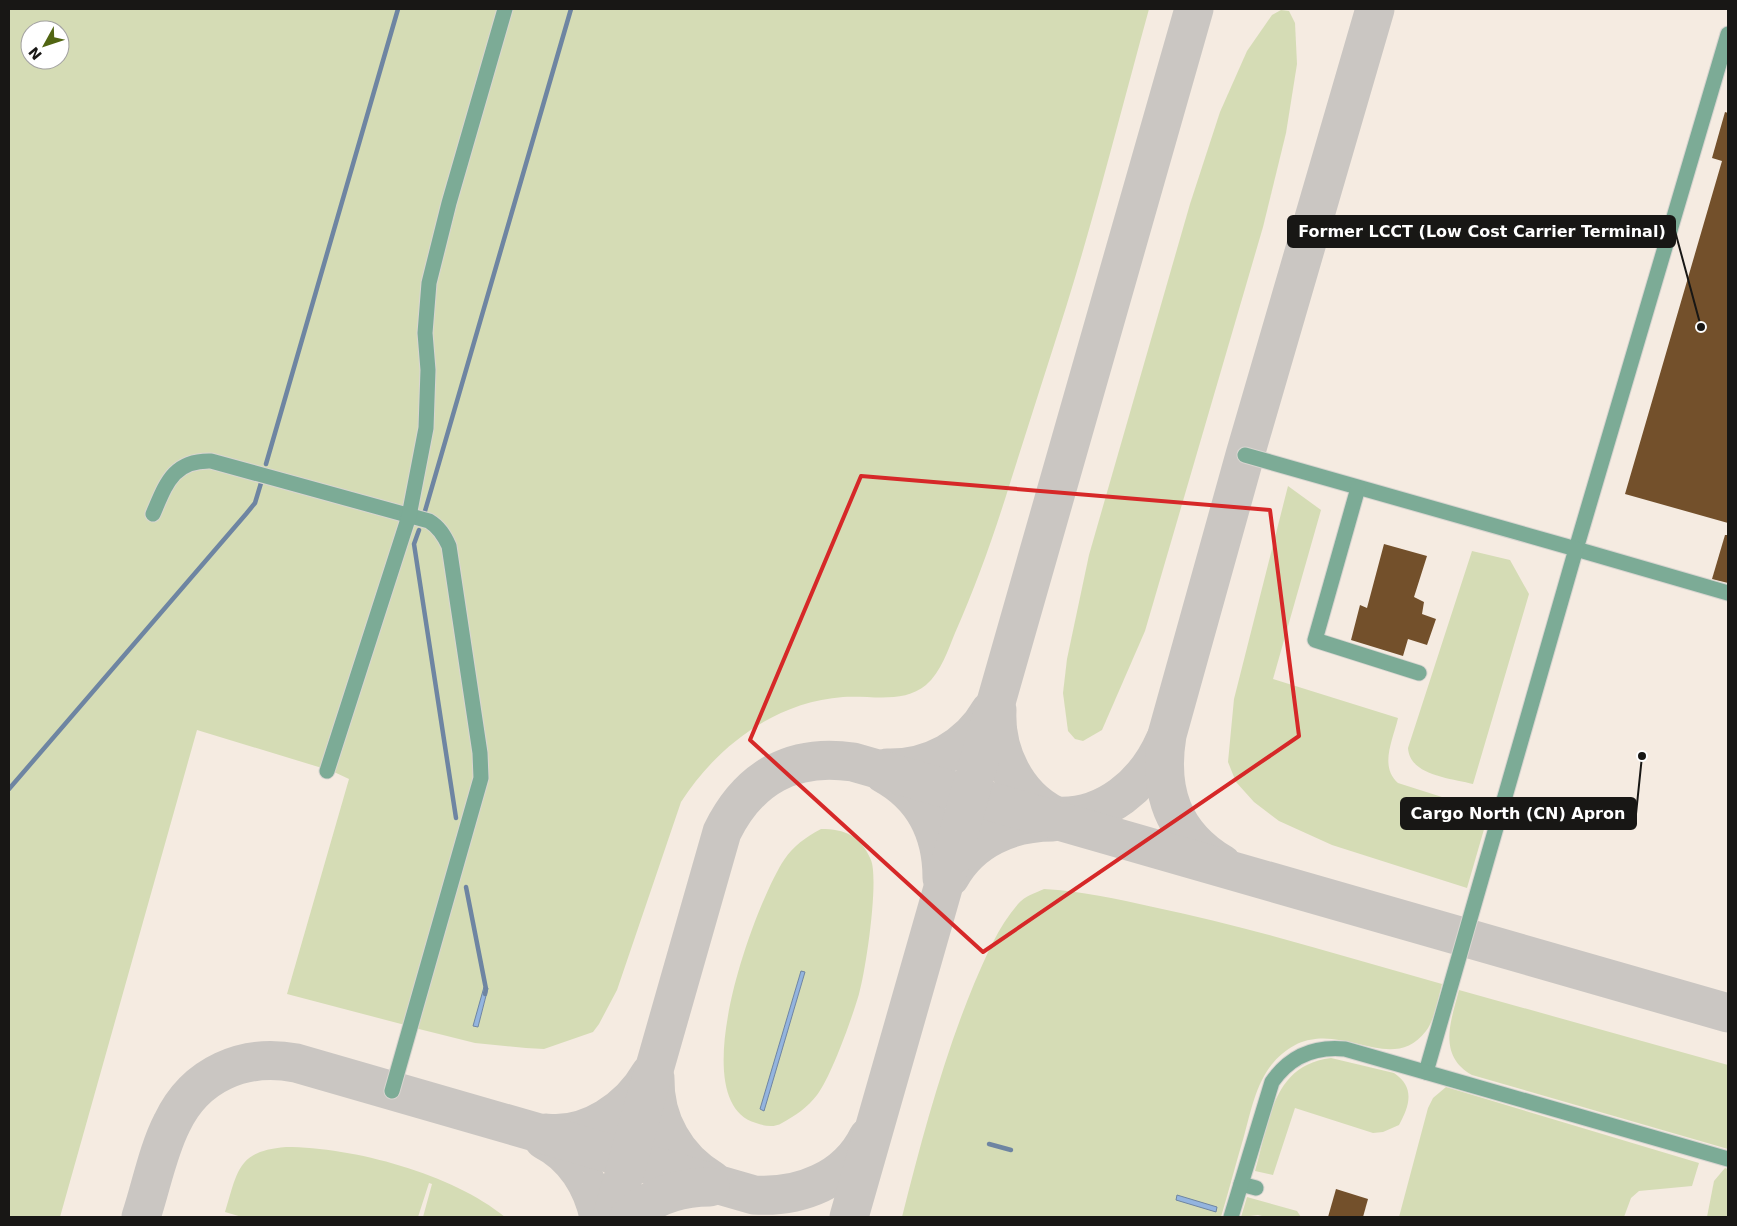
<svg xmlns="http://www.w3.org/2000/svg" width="1737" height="1226" font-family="'DejaVu Sans',sans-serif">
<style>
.built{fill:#f5ebe1;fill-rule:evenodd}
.green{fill:#d5dcb5;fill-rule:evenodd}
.water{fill:#93b4df;stroke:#6e85a2}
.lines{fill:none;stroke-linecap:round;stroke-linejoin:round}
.stream{stroke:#6e85a2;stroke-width:4.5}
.taxiway{stroke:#cac6c2;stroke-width:39}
.building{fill:#73502b}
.minor-casing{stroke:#d9d5d1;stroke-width:17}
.minor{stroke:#7cab96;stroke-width:15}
.marked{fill:none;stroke:#d62828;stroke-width:4;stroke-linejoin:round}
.leader{fill:none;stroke:#181715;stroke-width:2}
.callout-dot{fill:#181715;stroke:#fff;stroke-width:2}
.callout{fill:#181715;stroke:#181715;stroke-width:2}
.callout-label{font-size:16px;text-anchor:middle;font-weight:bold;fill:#fff}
</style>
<rect width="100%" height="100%" fill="#fef9f5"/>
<path class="built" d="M9,9h1719v1208h-1719zM30,30h30v30h-30z"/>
<g class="green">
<path d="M9,9h489l-72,255 -6,48v118l-17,80 -194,-56c-42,8 -47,24 -61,61l10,4c11,-28 17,-48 51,-52l191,54 -78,247 -125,-38 -137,487h-51zM30,30h30v30h-30z"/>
<path d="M511,9h638c-27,98 -52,198 -82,295 -20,64 -41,128 -61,192 -15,47 -31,92 -51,137 -7,17 -14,39 -29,52 -23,19 -55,10 -83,12 -68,5 -126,49 -162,105l-64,188 -18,34 -6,8 -49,17 -18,-1 -51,-5 -60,-15 68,-236 -27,-247c-11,-27 -26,-19 -39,-38l16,-142v-59l3,-25 7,-35zM484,988l4,1 -10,38 -4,-1z"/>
<polygon points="1281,10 1289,11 1295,23 1297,64 1286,133 1263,227 1145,631 1102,730 1083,741 1075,739 1068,731 1063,693 1067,659 1089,555 1190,204 1220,112 1247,51 1272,15"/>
<path d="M1288,486l33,24 -48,169 125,39c-5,22 -19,48 0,65l91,29 -22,76 -135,-43 -53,-24 -25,-19 -18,-20 -8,-20 6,-63z"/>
<polygon points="416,525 429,528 442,542 474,752 475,773 405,1025 287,994 349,779 334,772 411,528"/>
<path d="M1472,551l38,9 19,34 -56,190c-22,-6 -63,-8 -65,-36z"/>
<path d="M821,829c24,0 40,7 50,31 8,21 -5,110 -12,134 -7,24 -28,83 -42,101 -9,12 -22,21 -35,28 -8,5 -18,3 -26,0 -75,-22 0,-221 28,-263 9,-14 22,-23 37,-31zM801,971l4,1 -41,138h-4z"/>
<path d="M1044,889c37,2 73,10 109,18 97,20 193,50 289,77 -4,15 -7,35 -16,47 -40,52 -99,-30 -153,32 -17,20 -22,48 -29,73 -8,27 -15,54 -23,81h-319c20,-79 41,-158 72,-233 12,-28 24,-57 44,-80 7,-8 17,-11 26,-15z"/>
<path d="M1459,990l269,75v84l-256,-74c-35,-20 -21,-54 -13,-85z"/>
<path d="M1331,1058l63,15c21,14 16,32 5,52l-16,7 -10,1 -78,-25 -22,67 -18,-4c14,-48 17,-106 76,-113z"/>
<polygon points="1446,1087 1699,1163 1692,1186 1639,1191 1631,1198 1624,1217 1399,1217 1428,1108 1433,1098"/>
<path d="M286,1147c67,0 167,27 219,70h-82l9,-33 -3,-1 -11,34h-176l-17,-5c13,-41 12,-61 61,-65z"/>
<polygon points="1725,1168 1728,1169 1728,1217 1707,1217 1714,1181"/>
<polygon points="1247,1197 1297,1211 1301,1217 1266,1217 1258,1215 1241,1217"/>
</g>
<g class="water">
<polygon points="801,971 805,972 764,1111 760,1109"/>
<polygon points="484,987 488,988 478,1027 473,1026"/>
<polygon points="1177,1195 1217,1207 1216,1212 1176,1200"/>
</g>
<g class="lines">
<g class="stream">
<polyline points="266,464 398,9"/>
<polyline points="425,511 571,9"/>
<polyline points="419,530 414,544 456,818"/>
<polyline points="9,789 246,514 255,503 261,483"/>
<polyline points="466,887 486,989 485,994"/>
<polyline points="989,1144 1011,1150"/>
</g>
<g class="taxiway">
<path d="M997,710c-2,42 19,86 57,105"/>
<path d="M887,768c42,1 82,-20 103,-57"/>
<path d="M884,774c40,22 58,59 58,104"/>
<path d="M1054,816c51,4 92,-32 111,-76"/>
<path d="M1222,864c-50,-30 -64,-74 -55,-129l78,-280 130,-446"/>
<path d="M950,877c21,-38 61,-55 103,-55"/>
<path d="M655,1078c-1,42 21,81 57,102"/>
<path d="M546,1133c42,5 84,-24 104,-59"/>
<path d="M544,1140c30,15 48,45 55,77"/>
<path d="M141,1217c10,-30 17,-67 31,-94 23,-49 72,-70 124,-60l458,132c45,3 93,-15 114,-58"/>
<path d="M612,1217l110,-385c27,-55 71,-79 131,-70l875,251"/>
<path d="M629,1217c23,-21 50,-30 81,-30"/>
<polyline points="849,1217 1194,9"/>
</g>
</g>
<g class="building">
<polygon points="1725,112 1728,113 1728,523 1625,494 1722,161 1712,158"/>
<polygon points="1725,535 1728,535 1728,583 1712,579"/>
<polygon points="1384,544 1427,556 1414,597 1424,602 1422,614 1436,619 1427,645 1408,639 1403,656 1351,640 1360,605 1367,608"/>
<polygon points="1336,1189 1368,1199 1363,1217 1328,1217"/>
</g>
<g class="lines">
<g class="minor-casing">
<g id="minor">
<polyline points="1728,34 1576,549 1728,593"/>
<polyline points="1245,455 1576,549 1426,1072"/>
<polyline points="1358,488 1315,640 1419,673"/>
<path d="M153,514c13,-30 20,-54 58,-53l218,60c10,6 15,14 20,25l31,207 1,25 -89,313"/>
<polyline points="327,771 409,516 426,428 428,370 425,333 429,283 449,203 505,9"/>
<polyline points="1241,1184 1256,1188"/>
<path d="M1231,1217l41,-135c18,-26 43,-36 73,-33l383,110"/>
</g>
</g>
<use href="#minor" class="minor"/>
</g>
<path class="marked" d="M861,476l409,34 29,226 -316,216 -233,-212z"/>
<path class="leader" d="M1701 327L1675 231M1642 756L1636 814"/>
<g class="callout-dot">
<circle cx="1701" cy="327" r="5"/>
<circle cx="1642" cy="756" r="5"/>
</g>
<g class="callout">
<rect x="1288" y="216" width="387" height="31" rx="5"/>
<rect x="1401" y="798" width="235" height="31" rx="5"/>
</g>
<g class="callout-label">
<text x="1482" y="237">Former LCCT (Low Cost Carrier Terminal)</text>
<text x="1518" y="819">Cargo North (CN) Apron</text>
</g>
<rect width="1737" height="1226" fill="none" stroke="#181715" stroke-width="20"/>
<g transform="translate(45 45) rotate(230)"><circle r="24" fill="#ffffff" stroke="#a3a2a1"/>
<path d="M0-4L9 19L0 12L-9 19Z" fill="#516512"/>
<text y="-8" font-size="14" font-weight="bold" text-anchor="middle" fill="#181715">N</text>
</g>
</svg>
